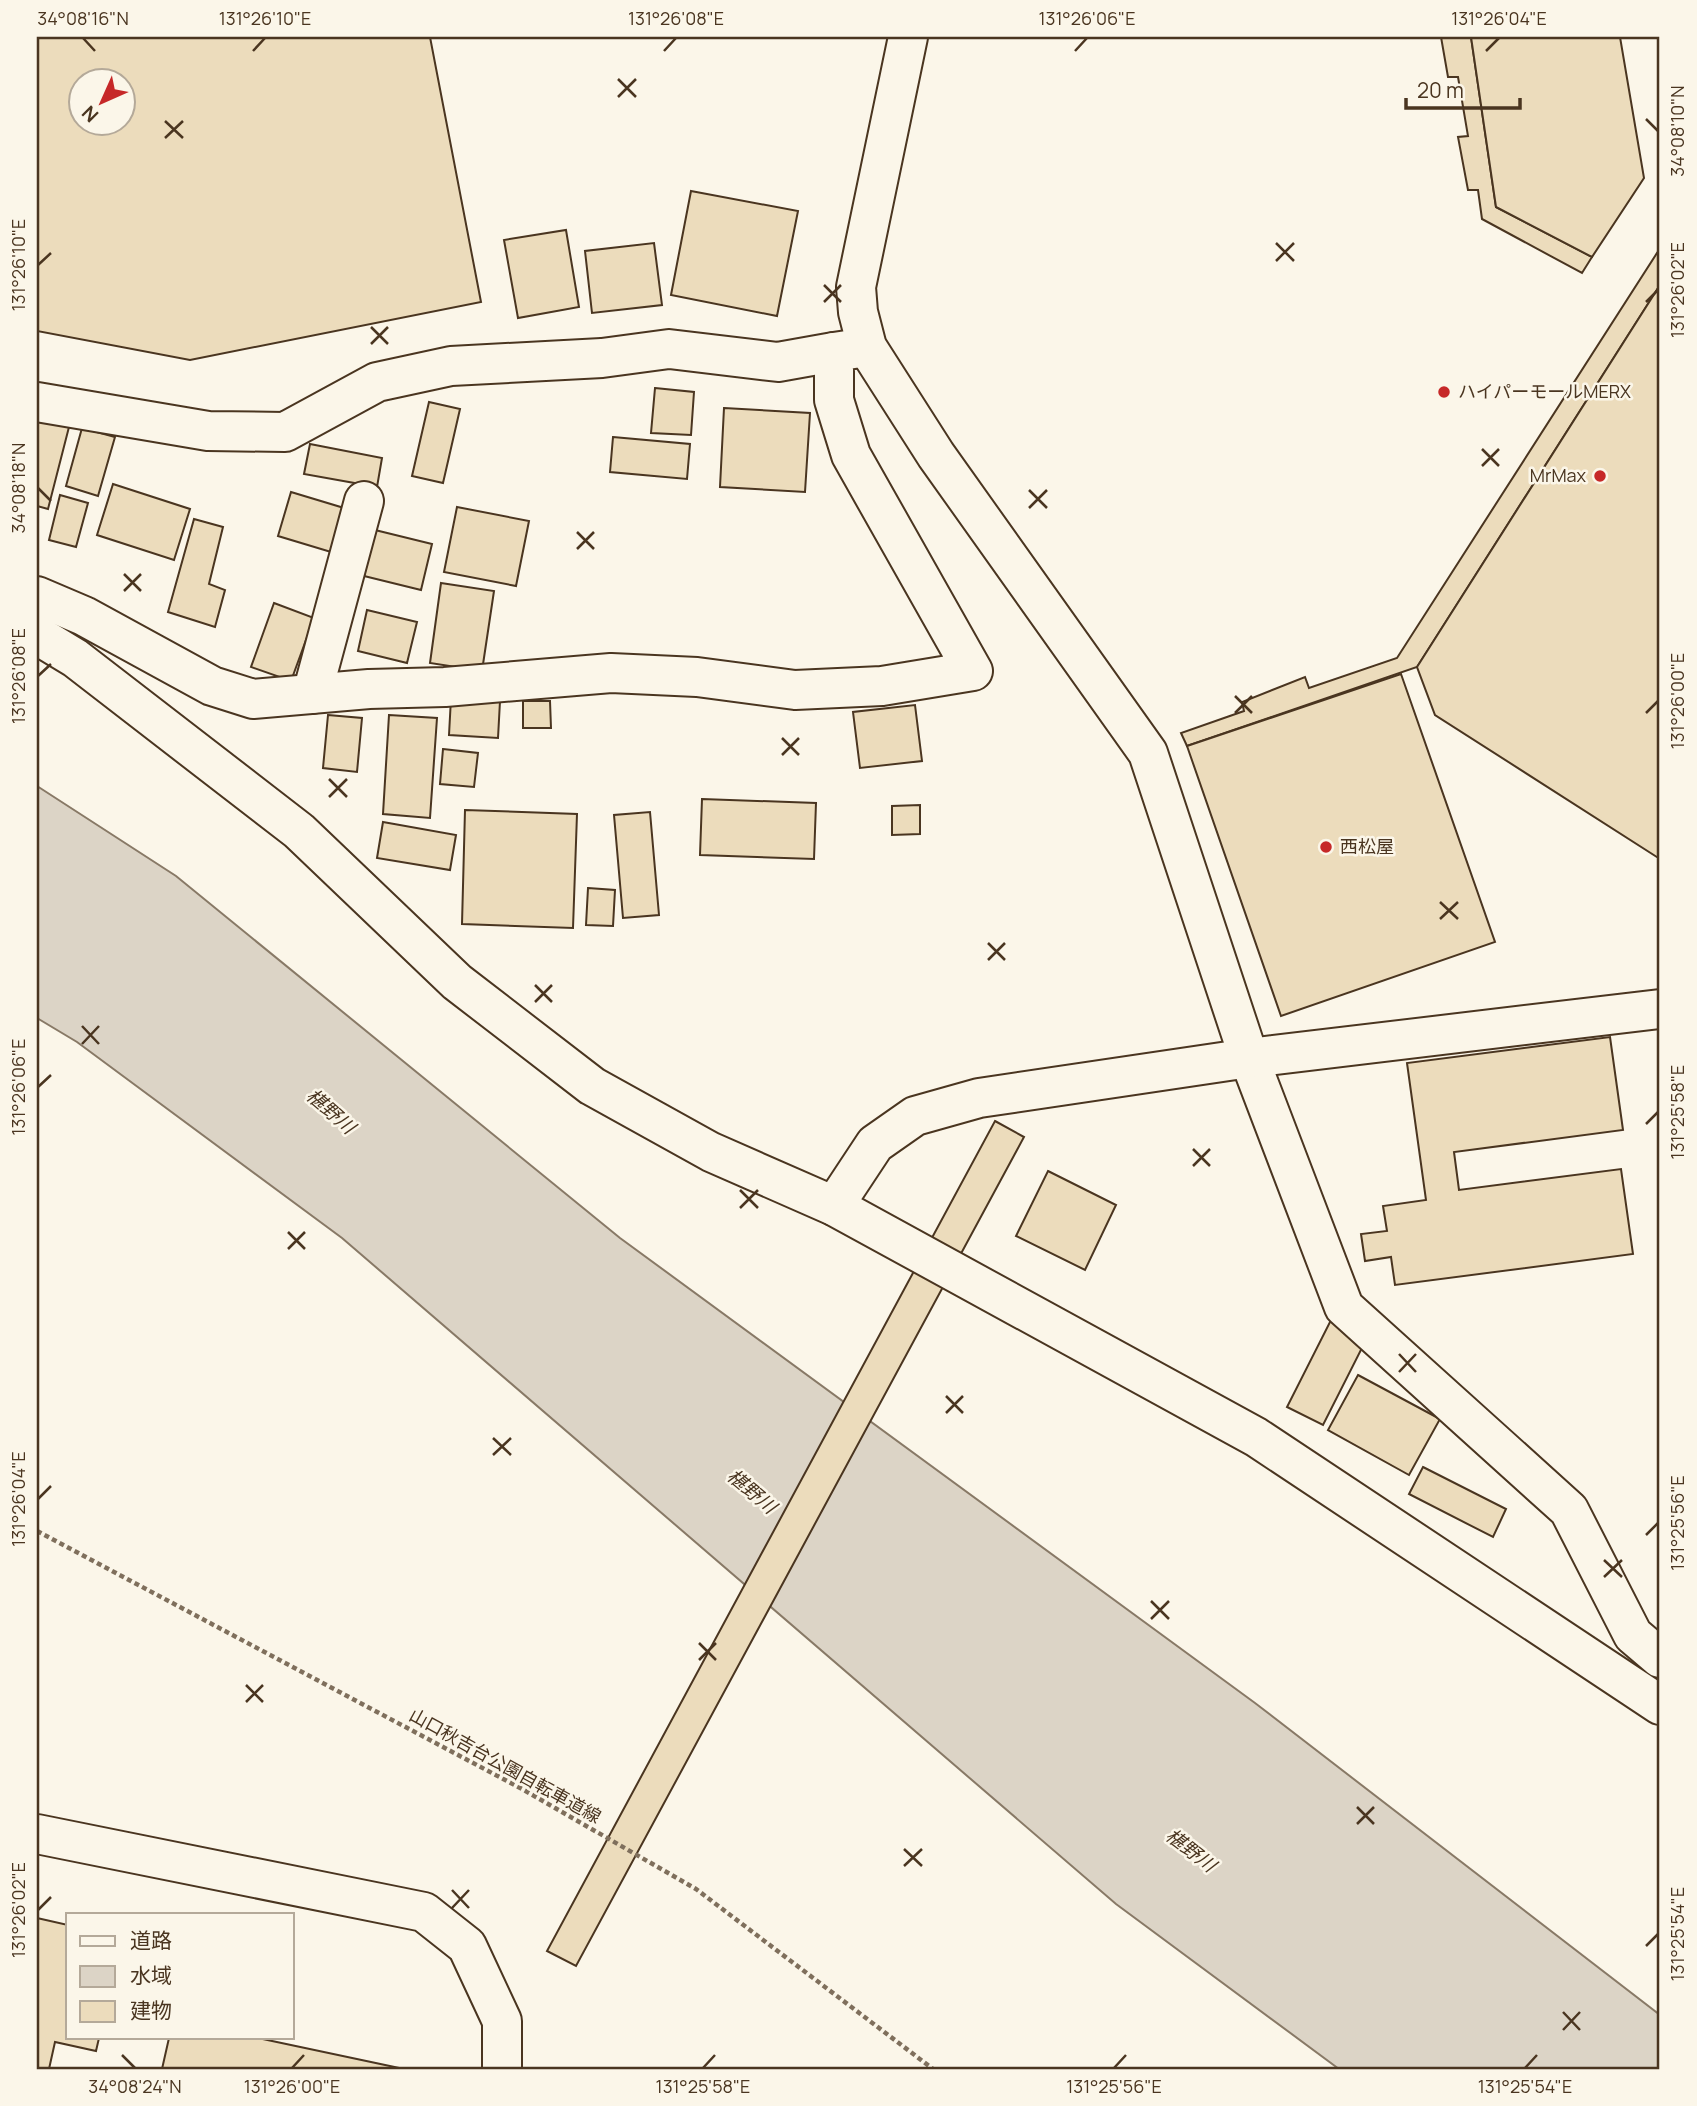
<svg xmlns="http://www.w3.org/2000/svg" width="1697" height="2106" font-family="Manrope,'Noto Sans JP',sans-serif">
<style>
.water{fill:#dcd4c6;stroke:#887966;stroke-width:2}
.building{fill:#ecdcbc;stroke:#4a3520;stroke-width:2;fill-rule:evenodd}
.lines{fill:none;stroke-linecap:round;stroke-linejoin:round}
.minor-casing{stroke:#4a3520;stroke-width:42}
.path{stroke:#7f6f5c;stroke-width:4.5;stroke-dasharray:5 3.5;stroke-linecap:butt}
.minor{stroke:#fbf6e9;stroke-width:38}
.ticks{fill:none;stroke:#4a3520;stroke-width:2.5}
.poi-dot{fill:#c62828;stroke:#fbf6e9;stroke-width:2.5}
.labels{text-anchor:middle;stroke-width:5;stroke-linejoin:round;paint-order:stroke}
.poi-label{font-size:18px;fill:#4a3520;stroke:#fbf6e9;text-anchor:start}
.street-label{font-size:18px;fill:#4a3520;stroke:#fbf6e9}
.water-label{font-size:19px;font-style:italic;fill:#4a3520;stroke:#fbf6e9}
.neatline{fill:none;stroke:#4a3520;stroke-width:2.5}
.ticks-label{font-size:18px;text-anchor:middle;fill:#4a3520}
</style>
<rect width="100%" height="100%" fill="#fbf6e9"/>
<polygon class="water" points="37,786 176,876 620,1238 1255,1703 1660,2015 1660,2069 1339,2069 1116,1904 342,1238 77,1042 37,1018"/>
<g class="building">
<path d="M37,37h393l51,265 -291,58 -153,-29zM80,80h42v42h-42z"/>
<polygon points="1441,37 1471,37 1496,207 1592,257 1582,273 1482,219 1478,190 1468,190 1458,137 1468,136 1458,77 1448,77"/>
<polygon points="1471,37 1620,37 1644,178 1592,257 1496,207"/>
<polygon points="691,191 798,211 777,316 671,295"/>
<polygon points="566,230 579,307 518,318 504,240"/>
<polygon points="654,243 662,305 592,313 585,251"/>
<polygon points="1657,253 1660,255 1660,285 1417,667 1187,746 1181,733 1244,711 1242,702 1305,677 1309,688 1397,658"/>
<polygon points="1660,285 1660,859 1435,715 1417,667"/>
<polygon points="655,388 694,392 691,435 651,433"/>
<polygon points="429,402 460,409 443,483 412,476"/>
<polygon points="724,408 810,413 805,492 720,487"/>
<polygon points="37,419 69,427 48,509 37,506"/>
<polygon points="82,428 115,437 98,496 66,486"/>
<polygon points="613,437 690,444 687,479 610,472"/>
<polygon points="310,444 382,458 377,487 304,474"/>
<polygon points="113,484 190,509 174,560 97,535"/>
<polygon points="291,492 344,508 331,552 278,536"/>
<polygon points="60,495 88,503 76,547 49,540"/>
<polygon points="457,507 529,521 516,586 444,572"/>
<polygon points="194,519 223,527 209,584 225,590 215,627 168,612"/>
<polygon points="375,530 432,544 421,590 364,576"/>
<polygon points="441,583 494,591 482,671 430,663"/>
<polygon points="274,603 314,618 291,681 251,667"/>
<polygon points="367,610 417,622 407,663 358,651"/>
<polygon points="1401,674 1495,942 1281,1016 1187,746"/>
<polygon points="451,698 500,701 498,738 449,735"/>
<polygon points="523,701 550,701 551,728 523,728"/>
<polygon points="915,705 922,761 860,768 853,712"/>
<polygon points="328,715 362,718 357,772 323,768"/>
<polygon points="389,715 437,718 430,818 383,814"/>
<polygon points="443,749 478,753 474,787 440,784"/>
<polygon points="702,799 816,803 814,859 700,855"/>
<polygon points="920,805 920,834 892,835 892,806"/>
<polygon points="465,810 577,814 573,928 462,924"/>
<polygon points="650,812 659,915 623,918 614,815"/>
<polygon points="383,822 456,835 450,870 377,858"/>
<polygon points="588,888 615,890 613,926 586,925"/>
<polygon points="1610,1037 1623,1130 1454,1152 1459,1190 1621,1169 1633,1254 1395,1285 1391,1257 1365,1261 1361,1234 1387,1231 1383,1206 1426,1200 1407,1063"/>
<polygon points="995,1121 1024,1137 576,1966 547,1951"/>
<polygon points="1048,1171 1116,1205 1085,1270 1016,1236"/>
<polygon points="1331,1320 1367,1338 1323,1425 1287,1407"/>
<polygon points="1358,1375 1440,1419 1409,1475 1328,1430"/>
<polygon points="1423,1467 1506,1509 1493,1537 1409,1494"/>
<polygon points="37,1918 68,1925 68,2038 99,2038 96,2051 55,2042 49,2069 37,2069"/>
<polygon points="169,2038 258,2038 404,2069 162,2069"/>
</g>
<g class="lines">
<g class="minor-casing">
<g id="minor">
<polyline points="908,37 856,287 858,312 867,347 936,455 1148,753 1249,1058 1344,1307 1569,1510 1633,1635 1660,1658"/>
<polyline points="37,402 208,431 285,432 377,382 451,366 602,358 669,349 778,362 834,352"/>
<polyline points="37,596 84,616 212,686 253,699 369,689 445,687 611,673 697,677 795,690 882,686 973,671 851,455 834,400 834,352 867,347"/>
<polyline points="37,635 75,658 299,831 457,982 592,1086 711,1152 834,1206 1256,1437 1660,1705"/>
<polyline points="312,694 364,501"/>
<polyline points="834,1206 875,1144 915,1116 979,1098 1249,1058 1660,1009"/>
<polyline points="37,1834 424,1912 467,1946 502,2021 502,2069"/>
</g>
</g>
<polyline class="path" points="37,1531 522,1789 696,1889 933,2069"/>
<use href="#minor" class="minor"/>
</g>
<path class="ticks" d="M83,38l12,13M253,51l12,-13M664,51l12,-13M1075,51l12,-13M1486,51l13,-13M618,79l18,18M618,97l18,-18M1646,119l12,12M165,121l18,17M165,138l18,-17M1276,243l18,18M1276,261l18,-18M38,265l13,-12M824,285l17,17M824,302l17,-17M1646,302l12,-12M371,327l17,17M371,344l17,-17M1482,449l17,17M1482,466l17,-17M38,488l13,13M1029,490l18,18M1029,508l18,-18M577,532l17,17M577,549l17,-17M124,574l17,17M124,591l17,-17M38,676l13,-12M1235,696l17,17M1235,713l17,-17M1646,713l12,-12M782,738l17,17M782,755l17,-17M329,779l18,18M329,797l18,-18M1440,902l18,17M1440,919l18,-17M988,943l17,17M988,960l17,-17M535,985l17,17M535,1002l17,-17M82,1026l17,18M82,1044l17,-18M38,1087l13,-12M1646,1124l12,-12M1193,1149l17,17M1193,1166l17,-17M740,1190l18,18M740,1208l18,-18M288,1232l17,17M288,1249l17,-17M1399,1354l17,18M1399,1372l17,-18M946,1396l17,17M946,1413l17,-17M493,1438l18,17M493,1455l18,-17M38,1499l13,-13M1646,1535l12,-12M1604,1560l18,17M1604,1577l18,-17M1151,1601l18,18M1151,1619l18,-18M699,1643l17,17M699,1660l17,-17M246,1685l17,17M246,1702l17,-17M1357,1807l17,17M1357,1824l17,-17M904,1849l18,17M904,1866l18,-17M452,1890l17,18M452,1908l17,-18M38,1910l13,-13M1646,1946l12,-12M1563,2012l17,18M1563,2030l17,-18M122,2055l13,13M292,2068l12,-13M703,2068l12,-13M1114,2068l12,-13M1525,2068l12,-13"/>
<g class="poi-dot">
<circle cx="1444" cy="392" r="7"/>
<circle cx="1600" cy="476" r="7"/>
<circle cx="1326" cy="847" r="7"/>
</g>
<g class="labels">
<g class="poi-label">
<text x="1458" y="398">ハイパーモールMERX</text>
<text x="1586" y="482" text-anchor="end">MrMax</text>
<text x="1340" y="853">西松屋</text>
</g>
<g class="street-label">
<text transform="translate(505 1766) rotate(29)" y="6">山口秋吉台公園自転車道線</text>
</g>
<g class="water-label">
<text transform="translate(331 1111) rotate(41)" y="7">椹野川</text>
<text transform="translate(752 1491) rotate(40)" y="7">椹野川</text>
<text transform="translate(1191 1850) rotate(38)" y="7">椹野川</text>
</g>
</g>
<rect width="1697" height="2106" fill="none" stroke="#fbf6e9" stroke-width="77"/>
<rect x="66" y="1913" width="228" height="126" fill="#fbf6e9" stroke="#b4a999" stroke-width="2"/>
<rect x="80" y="1936" width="35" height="10" fill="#fbf6e9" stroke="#b4a999" stroke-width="2"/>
<text x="130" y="1948" font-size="21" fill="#4a3520">道路</text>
<rect x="80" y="1966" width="35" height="21" fill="#dcd4c6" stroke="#b4a999" stroke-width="2"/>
<text x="130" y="1983" font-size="21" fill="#4a3520">水域</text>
<rect x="80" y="2001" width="35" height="21" fill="#ecdcbc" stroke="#b4a999" stroke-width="2"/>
<text x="130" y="2018" font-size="21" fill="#4a3520">建物</text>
<g transform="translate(102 102) rotate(225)"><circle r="33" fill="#fbf6e9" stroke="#b4a999" stroke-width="2"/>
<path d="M0-5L12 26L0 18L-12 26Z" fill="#c62828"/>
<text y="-10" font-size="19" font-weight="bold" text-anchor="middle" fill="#4a3520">N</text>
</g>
<path d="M1406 98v10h114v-10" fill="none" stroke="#4a3520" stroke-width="3.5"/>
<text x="1417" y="98" font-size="21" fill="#4a3520" stroke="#fbf6e9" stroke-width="5" paint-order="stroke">20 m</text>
<rect x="38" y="38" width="1620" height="2030" class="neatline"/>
<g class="ticks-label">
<text x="83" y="25">34°08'16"N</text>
<text x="265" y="25">131°26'10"E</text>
<text x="676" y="25">131°26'08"E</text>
<text x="1087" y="25">131°26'06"E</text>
<text x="1499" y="25">131°26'04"E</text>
<text transform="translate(1678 131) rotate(-90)" y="6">34°08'10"N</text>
<text transform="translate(19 265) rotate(-90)" y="6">131°26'10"E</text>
<text transform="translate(1678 290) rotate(-90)" y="6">131°26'02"E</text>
<text transform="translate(19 488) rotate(-90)" y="6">34°08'18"N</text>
<text transform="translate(19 676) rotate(-90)" y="6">131°26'08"E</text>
<text transform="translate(1678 701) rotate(-90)" y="6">131°26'00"E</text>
<text transform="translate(19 1087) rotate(-90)" y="6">131°26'06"E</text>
<text transform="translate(1678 1112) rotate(-90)" y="6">131°25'58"E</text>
<text transform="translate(19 1499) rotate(-90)" y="6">131°26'04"E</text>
<text transform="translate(1678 1523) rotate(-90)" y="6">131°25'56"E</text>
<text transform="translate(19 1910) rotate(-90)" y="6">131°26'02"E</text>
<text transform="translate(1678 1934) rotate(-90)" y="6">131°25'54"E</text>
<text x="135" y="2093">34°08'24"N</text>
<text x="292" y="2093">131°26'00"E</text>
<text x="703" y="2093">131°25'58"E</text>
<text x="1114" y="2093">131°25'56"E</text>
<text x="1525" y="2093">131°25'54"E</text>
</g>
</svg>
